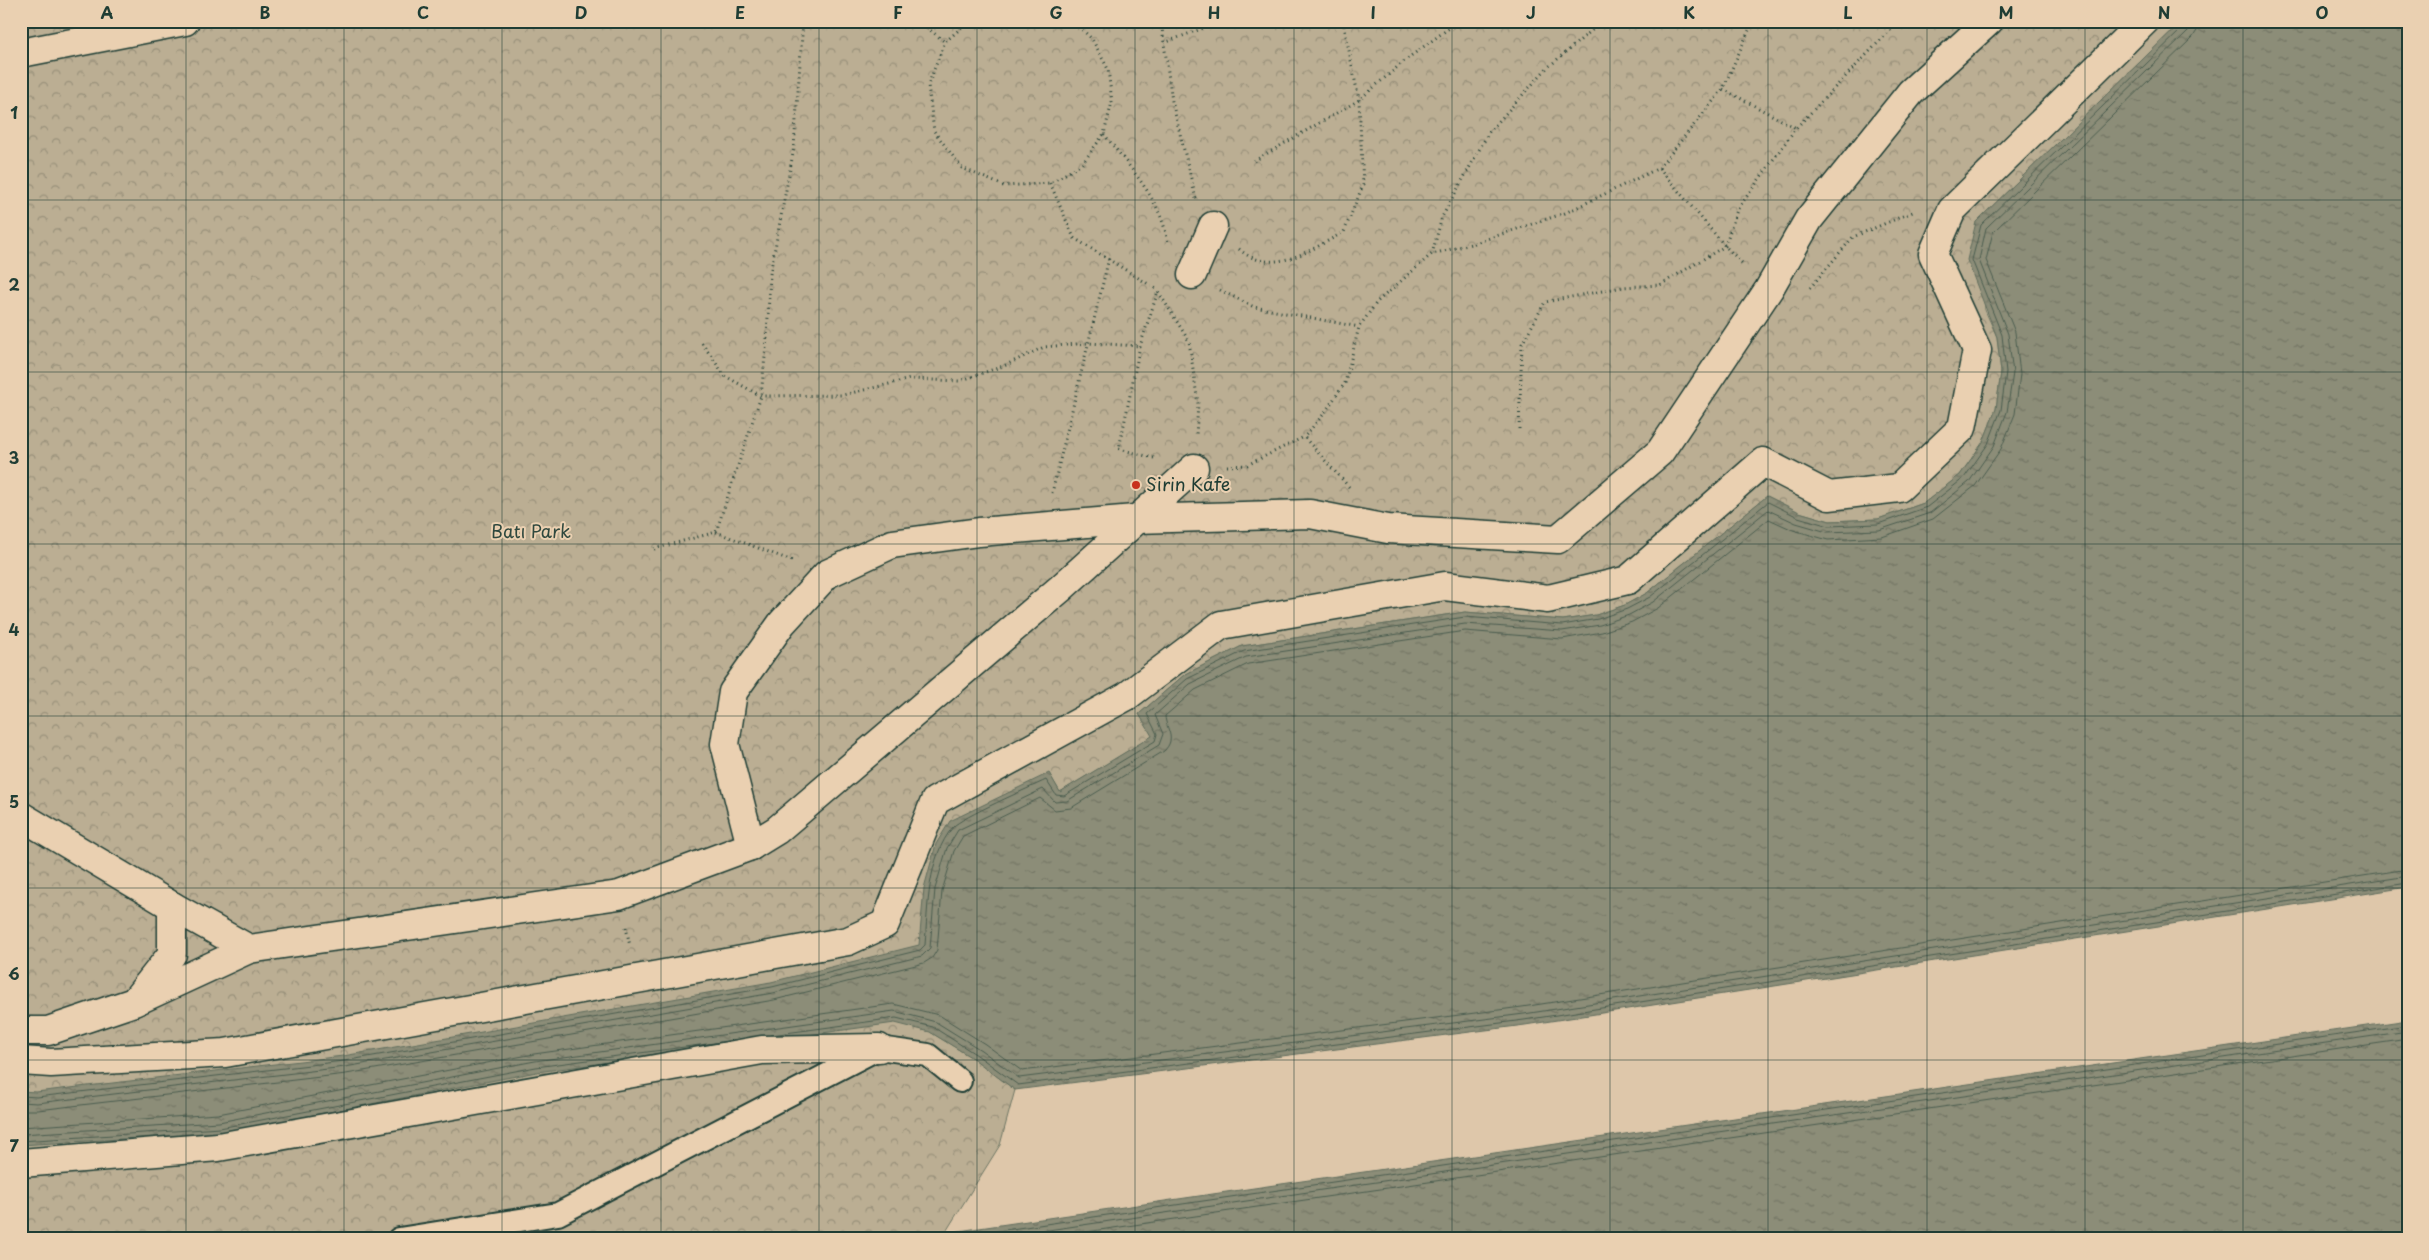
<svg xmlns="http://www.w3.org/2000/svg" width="2429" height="1260" font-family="'Playpen Sans',sans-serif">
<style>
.park{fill:url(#park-crowns);stroke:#6d7664}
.water{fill:url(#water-ripples);stroke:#606d5d}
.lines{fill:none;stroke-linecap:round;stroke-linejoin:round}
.shore{stroke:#4b5d4f;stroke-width:1}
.pedestrian-casing{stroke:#1f3d34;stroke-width:26}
.minor-casing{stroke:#1f3d34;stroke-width:31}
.path{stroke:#1f3d34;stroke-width:3;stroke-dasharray:1 4;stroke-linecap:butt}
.pedestrian{stroke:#ead0b1;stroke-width:22}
.minor{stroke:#ead0b1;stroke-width:28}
.grid{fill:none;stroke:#1f3d34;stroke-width:1;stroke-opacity:0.55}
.poi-dot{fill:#c8321e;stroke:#ead0b1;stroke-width:2}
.labels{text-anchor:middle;stroke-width:4;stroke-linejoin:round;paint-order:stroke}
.poi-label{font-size:18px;fill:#1f3d34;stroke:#ead0b1;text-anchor:start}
.park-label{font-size:18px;fill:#2f483e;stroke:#ead0b1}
.neatline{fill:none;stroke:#1f3d34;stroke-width:2}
.grid-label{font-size:16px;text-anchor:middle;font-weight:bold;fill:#1f3d34}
</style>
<defs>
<pattern id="park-crowns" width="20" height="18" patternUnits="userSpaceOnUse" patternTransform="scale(1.25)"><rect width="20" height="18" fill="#bbae93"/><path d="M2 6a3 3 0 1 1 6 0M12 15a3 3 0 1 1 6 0" fill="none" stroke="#978f79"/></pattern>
<pattern id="water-ripples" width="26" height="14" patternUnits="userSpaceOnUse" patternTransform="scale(1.25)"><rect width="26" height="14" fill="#8c8d78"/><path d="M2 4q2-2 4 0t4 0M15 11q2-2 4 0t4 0" fill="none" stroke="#727463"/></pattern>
</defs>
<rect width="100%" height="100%" fill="#dec7aa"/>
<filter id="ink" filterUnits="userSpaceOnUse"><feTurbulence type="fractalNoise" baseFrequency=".02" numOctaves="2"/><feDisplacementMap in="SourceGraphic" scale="10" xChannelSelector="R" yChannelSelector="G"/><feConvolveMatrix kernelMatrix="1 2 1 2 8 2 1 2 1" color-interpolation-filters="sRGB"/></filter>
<g filter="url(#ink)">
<polygon class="park" points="21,21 2182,21 1976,222 1985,310 1997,337 2001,372 1996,409 1983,442 1960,475 1924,503 1878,519 1830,521 1799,512 1767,496 1647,593 1625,605 1596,615 1563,620 1465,612 1242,646 1184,675 1139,714 1153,736 1060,792 1049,773 930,1032 974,1059 1015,1090 1000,1145 945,1233 909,1239 21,1239"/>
<g class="water">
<polygon points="2182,21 2408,21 2408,887 1525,1025 1015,1090 974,1059 930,1032 895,1023 537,1072 220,1133 21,1145 21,1091 36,1092 343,1056 771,982 919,945 924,888 936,844 950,821 1049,773 1060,792 1152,736 1139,714 1184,675 1242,646 1465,612 1563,620 1596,615 1625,605 1647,593 1767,496 1799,512 1830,521 1878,519 1924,503 1960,475 1983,442 1996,409 2001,372 1997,337 1967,260 1976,222"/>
<polygon points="2408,1020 2408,1239 909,1239 945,1233"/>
</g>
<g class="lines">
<g class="shore">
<polyline points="771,1035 896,1018 933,1027 977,1055 1018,1085 1524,1020 2408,883"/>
<path d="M21,1096l16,1 307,-36 428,-74 148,-37 5,-5c3,-38 2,-87 28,-118 7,-9 78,-40 93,-47l10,15 8,1 91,-55 2,-7 -10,-20 40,-35 57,-28 221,-34 97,8 36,-6 29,-10 23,-12 118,-95 30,15 31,9 49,-2 49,-17 37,-29 24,-34 13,-34 5,-38 -4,-37 -30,-75 9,-35 203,-198 1,-6"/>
<polyline points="21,1102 37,1103 345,1067 773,993 922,956 930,948 935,889 947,848 958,830 1043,789 1055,802 1067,801 1159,745 1163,734 1155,715 1190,684 1246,657 1465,624 1562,631 1600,625 1629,615 1653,602 1768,510 1796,523 1827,532 1879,530 1930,513 1969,482 1994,446 2007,412 2013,373 2008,334 1979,260 1986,228 2188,31 2192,21"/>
<path d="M21,1110h17l308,-36 428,-74 150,-37 8,-5 5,-8 5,-59 12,-40 9,-15 77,-38 15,12 16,-2 93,-57c13,-13 2,-21 1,-35l30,-26 53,-26 217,-33 97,8 40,-7 30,-10 26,-14 111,-89 24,11 35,10 54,-3 51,-18 42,-33 26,-37 14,-35 5,-40 -5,-42 -29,-72 7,-28 200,-195 5,-8 1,-8"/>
<polyline points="21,1127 218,1114 534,1054 893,1004 939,1015 985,1044 1022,1071 1522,1007 2408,869"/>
<polyline points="21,1134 219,1122 535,1061 894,1011 936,1022 981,1050 1019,1078 1524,1014 2408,876"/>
<polyline points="21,1141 220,1128 536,1067 729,1041"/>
<polyline points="943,1239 2408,1025"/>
<polyline points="987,1239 2408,1031"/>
<polyline points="1038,1239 2408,1039"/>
</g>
<g class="pedestrian-casing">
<polyline id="pedestrian" points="399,1239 558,1214 879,1048 928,1055 960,1081"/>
</g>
<g class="minor-casing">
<g id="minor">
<polyline points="21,53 185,21"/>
<polyline points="1192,275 1213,226"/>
<polyline points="21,816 172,906 249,949 619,895 751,846 777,830 1061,588 1194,468"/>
<polyline points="751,846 725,744 733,692 782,623 827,574 892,544 979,532 1135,519 1310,514 1388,529 1558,539 1660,452 1769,289 1809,219 1911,92 1989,21"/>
<polyline points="138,997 172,954 172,906"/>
<polyline points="21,1031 48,1031 134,1002 249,949"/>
<polyline points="21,1061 51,1063 225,1053 848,941 885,924 935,801 1127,696 1221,625 1445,586 1548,599 1628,580 1763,462 1829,496 1899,488 1962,428 1977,350 1933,254 1952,210 2145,21"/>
<polyline points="21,1163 218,1147 762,1050 879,1048"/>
</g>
</g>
<g class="path">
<polyline points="919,21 945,42"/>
<polyline points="969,21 945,42 928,85 934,131 962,168 1004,186 1050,183 1082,164 1104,134 1112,102 1108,69 1092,39 1073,21"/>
<polyline points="1161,21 1172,101 1196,199"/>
<polyline points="1164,43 1222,21"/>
<polyline points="1723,89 1796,128"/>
<path d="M1104,134c26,34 58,66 64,110"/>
<polyline points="1254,161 1359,100 1408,58 1459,21"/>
<polyline points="1659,168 1725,246 1744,265"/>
<polyline points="1050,183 1074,238 1158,290"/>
<path d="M1239,249c33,29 73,0 105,-17l19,-47 -4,-85 -16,-79"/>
<polyline points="1432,254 1442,217 1489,132 1547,68 1597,26 1606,21"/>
<polyline points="1810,288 1853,237 1915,211"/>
<polyline points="1220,290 1254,307 1359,327"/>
<polyline points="702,343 725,376 761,396 843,395 910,379 959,381 1006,365 1044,347 1088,343 1140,346"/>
<polyline points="1519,429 1522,344 1545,302 1623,287 1660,285 1725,246 1737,210 1796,128 1899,21"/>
<polyline points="1154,458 1119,449 1140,346 1158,291 1189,341 1198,404 1196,436"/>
<polyline points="1227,466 1247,465 1304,437"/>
<polyline points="1349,487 1304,437 1323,415 1345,383 1359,327 1377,302 1432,254 1475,243 1565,213 1659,168 1723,89 1753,21"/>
<polyline points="1052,493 1109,258"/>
<polyline points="716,532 795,562"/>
<polyline points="654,549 716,532 761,396 767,337 770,274 794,148 803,21"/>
<polyline points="626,927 630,946"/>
</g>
<use href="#pedestrian" class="pedestrian"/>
<use href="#minor" class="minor"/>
</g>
</g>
<path class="grid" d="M186,21v1218M344,21v1218M502,21v1218M661,21v1218M819,21v1218M977,21v1218M1135,21v1218M1294,21v1218M1452,21v1218M1610,21v1218M1768,21v1218M1927,21v1218M2085,21v1218M2243,21v1218M21,200h2387M21,372h2387M21,544h2387M21,716h2387M21,888h2387M21,1060h2387"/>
<circle class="poi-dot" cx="1136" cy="485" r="5"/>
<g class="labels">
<g class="poi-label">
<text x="1146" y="491">Sirin Kafe</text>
</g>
<g class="park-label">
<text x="531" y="538">Batı Park</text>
</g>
</g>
<rect width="2429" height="1260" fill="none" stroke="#ead0b1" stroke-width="55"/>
<rect x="28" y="28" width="2374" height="1204" class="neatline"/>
<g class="grid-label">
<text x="107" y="19">A</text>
<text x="265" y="19">B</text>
<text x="423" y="19">C</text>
<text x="581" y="19">D</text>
<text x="740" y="19">E</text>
<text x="898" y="19">F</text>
<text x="1056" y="19">G</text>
<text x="1214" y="19">H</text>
<text x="1373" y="19">I</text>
<text x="1531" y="19">J</text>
<text x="1689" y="19">K</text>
<text x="1848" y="19">L</text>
<text x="2006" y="19">M</text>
<text x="2164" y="19">N</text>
<text x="2322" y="19">O</text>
<text x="14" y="119">1</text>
<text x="14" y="291">2</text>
<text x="14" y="464">3</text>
<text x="14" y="636">4</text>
<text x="14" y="808">5</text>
<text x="14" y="980">6</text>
<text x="14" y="1152">7</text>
</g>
</svg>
